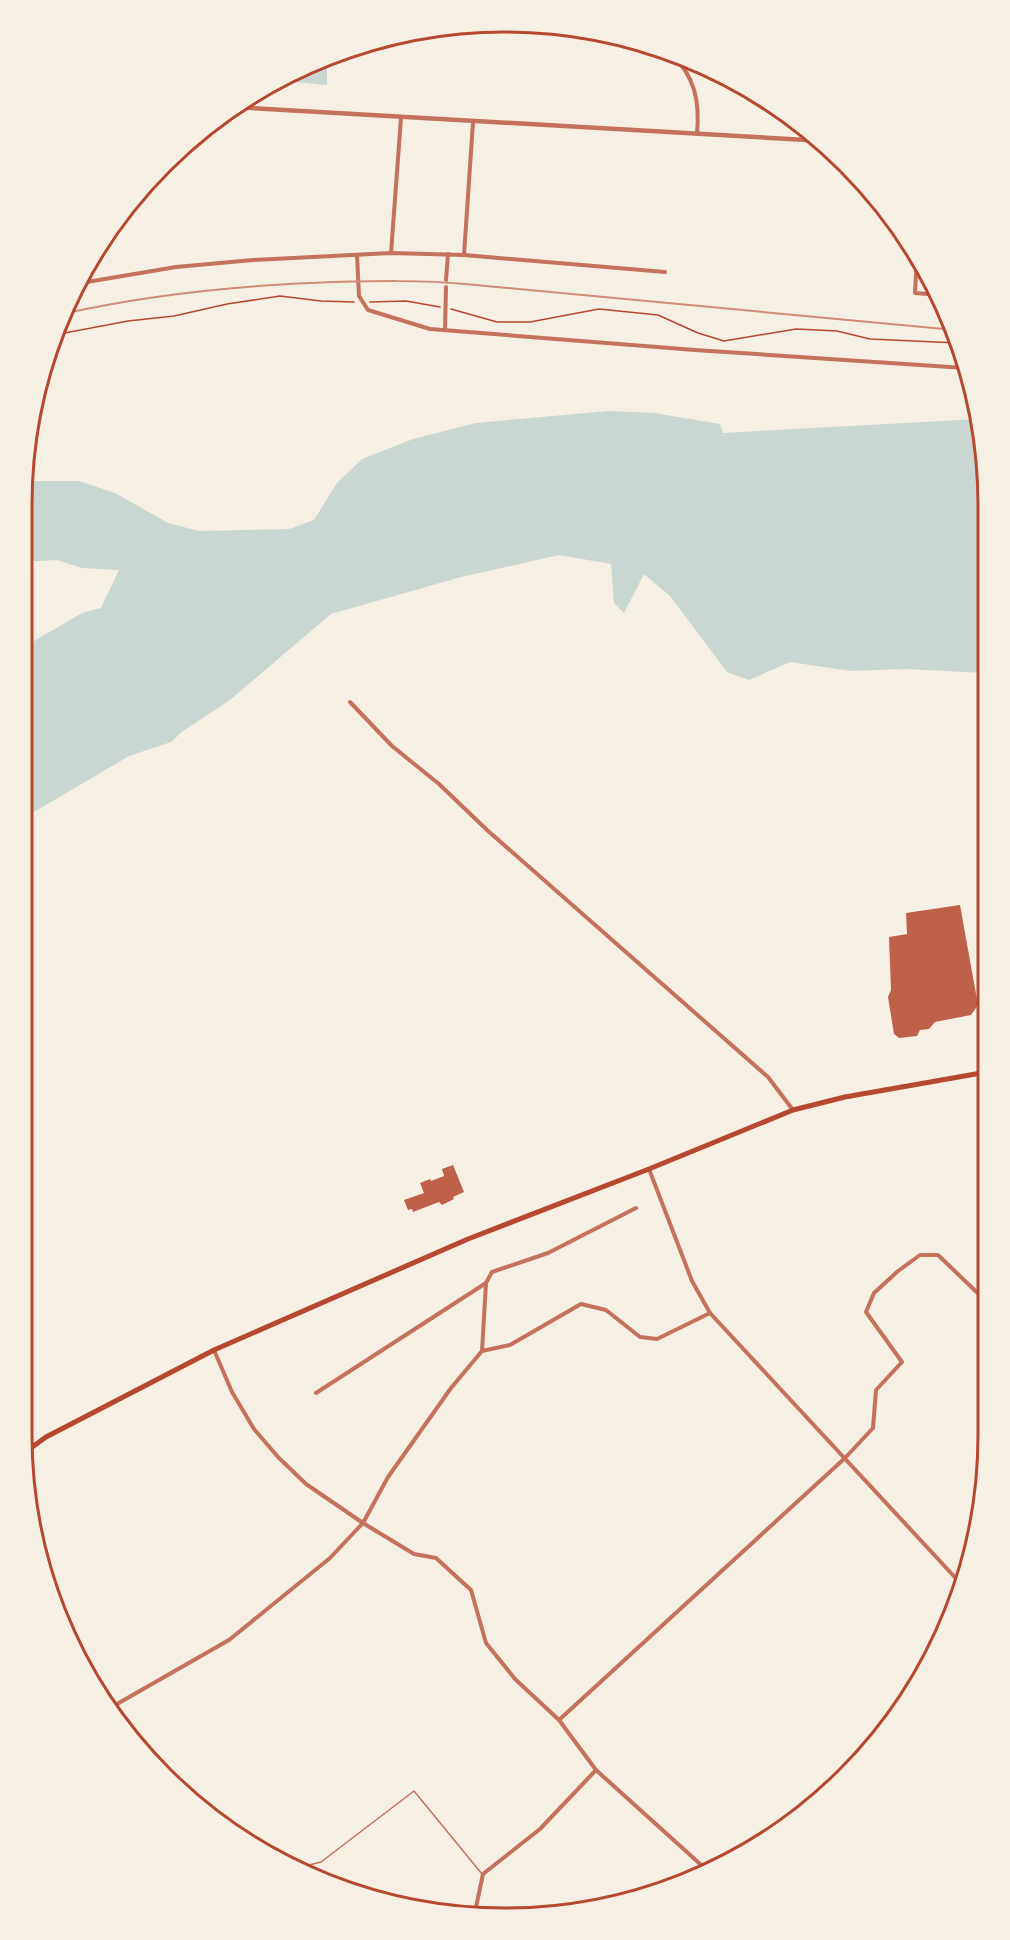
<svg xmlns="http://www.w3.org/2000/svg" width="1010" height="1940" font-family="'Titillium Web',sans-serif">
<style>
.water{fill:#c9d6d2}
.building{fill:#bf614a}
.lines{fill:none;stroke-linecap:round;stroke-linejoin:round}
.path{stroke:#b5482f;stroke-width:1.5}
.service{stroke:#c5725c;stroke-width:1.5}
.minor{stroke:#c5725c;stroke-width:4}
.tertiary{stroke:#c5725c;stroke-width:4.5}
.primary{stroke:#b5482f;stroke-width:5}
.rail{stroke:#cf8b77;stroke-width:2}
.rim{fill:none;stroke:#b5482f;stroke-width:3}
</style>
<rect width="100%" height="100%" fill="#f6efe4"/>
<g class="water">
<polygon points="325,58 327,61 327,85 275,80"/>
<polygon points="609,411 654,413 720,424 723,433 979,419 985,441 986,673 905,669 851,671 790,662 749,680 727,672 670,596 644,574 624,613 614,603 611,564 559,555 461,577 331,614 230,700 183,731 171,742 129,756 22,819 22,648 82,613 101,608 119,570 82,568 57,560 22,562 22,481 79,481 115,493 168,523 199,531 289,529 314,520 337,483 362,459 413,439 476,423"/>
</g>
<g class="building">
<polygon points="960,905 978,1005 971,1015 935,1022 929,1029 920,1030 917,1036 899,1038 894,1034 888,997 891,990 889,937 907,934 906,913"/>
<polygon points="453,1165 464,1192 453,1197 454,1199 442,1205 439,1202 413,1212 412,1209 408,1210 404,1200 424,1193 420,1183 430,1179 431,1181 444,1176 442,1169"/>
</g>
<g class="lines">
<g class="path">
<polyline points="370,302 406,301 440,307"/>
<polyline points="451,309 497,322 530,322 599,309 658,315 698,333 724,341 796,329 837,331 870,339 958,343"/>
<polyline points="54,335 128,321 174,316 227,304 280,296 321,301 354,302"/>
</g>
<polyline class="service" points="301,1867 321,1862 414,1791 482,1874"/>
<g class="minor">
<path d="M671,53c24,24 29,48 26,81"/>
<polyline points="391,253 401,118"/>
<polyline points="357,255 359,296 368,310 430,329 695,350 965,368"/>
<polyline points="464,255 473,122"/>
<polyline points="917,255 915,293 939,295"/>
<polyline points="446,280 448,254"/>
<polyline points="75,284 176,267 253,260 391,253 464,255 665,272"/>
<polyline points="445,330 446,287"/>
<polyline points="350,702 392,746 439,784 487,830 768,1077 793,1110"/>
<polyline points="649,1169 692,1281 710,1313 963,1586"/>
<polyline points="214,1350 232,1392 254,1429 278,1457 306,1484 363,1523 414,1554 436,1558 471,1590 486,1643 515,1679 559,1720 596,1770 709,1872"/>
<polyline points="482,1351 510,1345 581,1304 606,1310 640,1337 657,1339 710,1313"/>
<polyline points="316,1393 486,1283 492,1272 548,1253 636,1208"/>
<polyline points="110,1708 229,1640 330,1558 363,1523 388,1477 451,1388 482,1351 486,1283"/>
<polyline points="559,1720 845,1458 873,1428 876,1390 902,1362 866,1312 874,1293 898,1271 920,1255 938,1255 987,1302"/>
<polyline points="475,1912 483,1874 540,1829 596,1770"/>
</g>
<polyline class="tertiary" points="233,107 824,141"/>
<polyline class="primary" points="24,1453 46,1437 214,1350 468,1239 649,1169 793,1110 845,1097 987,1072"/>
<path class="rail" d="M62,314c89,-20 181,-29 271,-32 44,-1 88,-2 132,2l490,46"/>
</g>
<path d="M0 0H1010V1940H0ZM505 32H505A473 473 0 0 1 978 505V1435A473 473 0 0 1 505 1908H505A473 473 0 0 1 32 1435V505A473 473 0 0 1 505 32Z" fill="#f6efe4" fill-rule="evenodd"/>
<path class="rim" d="M505 32H505A473 473 0 0 1 978 505V1435A473 473 0 0 1 505 1908H505A473 473 0 0 1 32 1435V505A473 473 0 0 1 505 32Z"/>
</svg>
